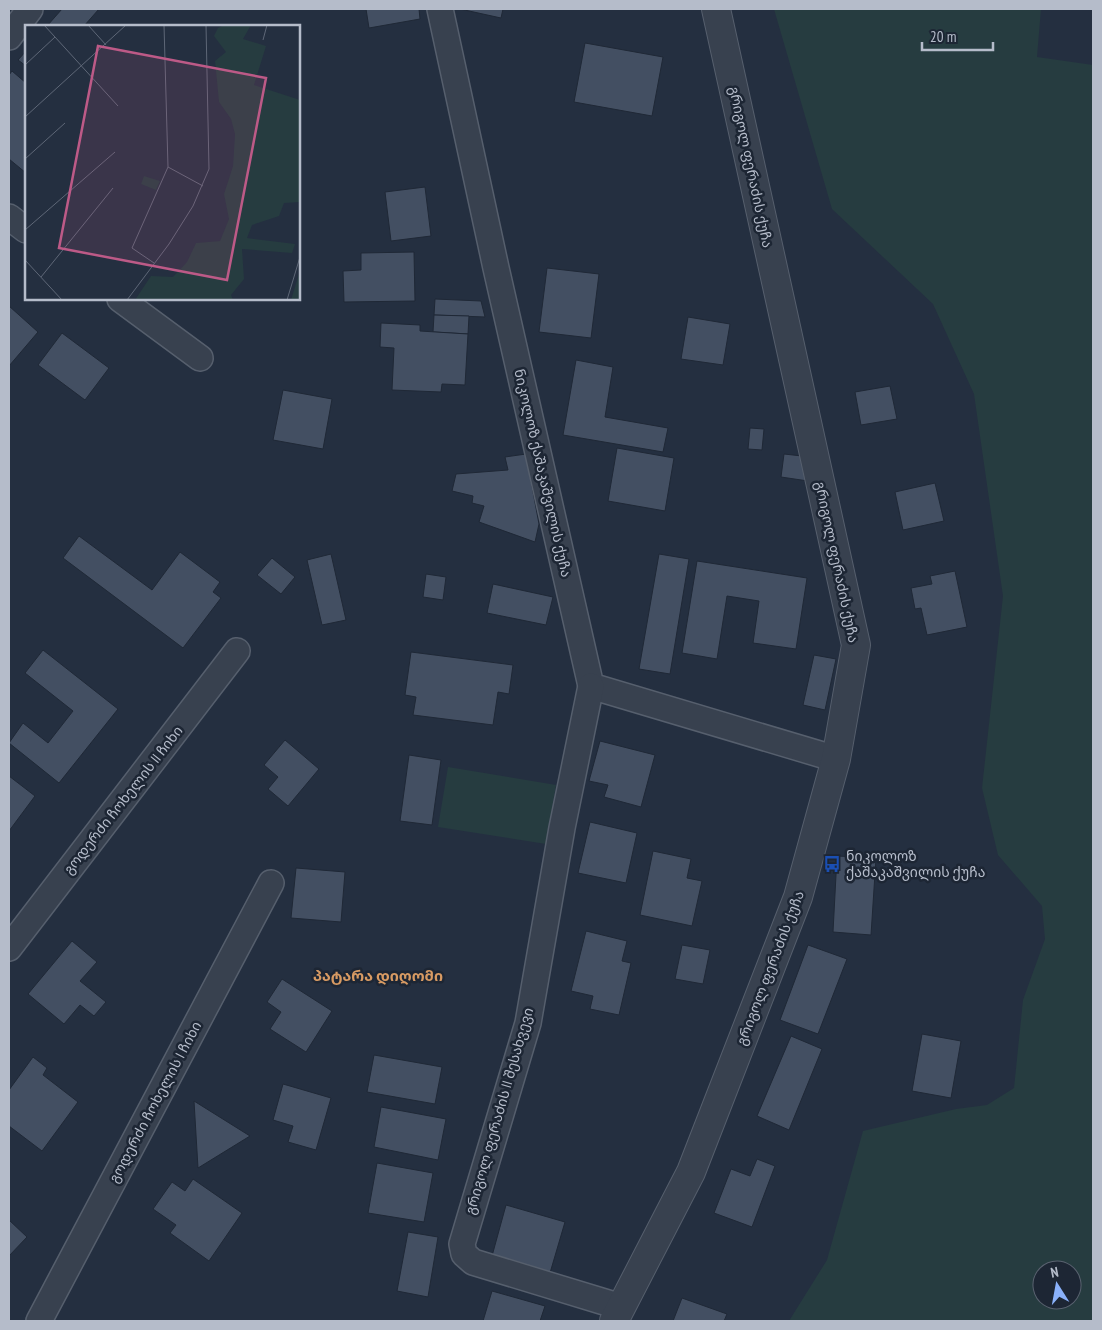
<svg xmlns="http://www.w3.org/2000/svg" width="1102" height="1330" font-family="'PT Sans Narrow','Noto Sans Georgian',sans-serif">
<style>
.green{fill:#263c40;fill-rule:evenodd}
.building{fill:#434f62;stroke:#1f2836}
.lines{fill:none;stroke-linecap:round;stroke-linejoin:round}
.minor-casing{stroke:#565f6d;stroke-width:28}
.tertiary-casing{stroke:#565f6d;stroke-width:30}
.minor{stroke:#38414f;stroke-width:25}
.tertiary{stroke:#38414f;stroke-width:28}
.labels{text-anchor:middle;stroke-width:5;stroke-linejoin:round;paint-order:stroke}
.street-label{font-size:14px;fill:#b5bcca;stroke:#1d2634}
.poi-label{font-size:14px;fill:#b5bcca;stroke:#1d2634;text-anchor:start}
.neighbourhood-label{font-size:15px;font-weight:bold;fill:#d79a63;stroke:#1d2634}
.inset-road{fill:none;stroke:#5e6777;stroke-width:1}
.view{fill:#bd5a87;fill-opacity:0.15;stroke:#bd5a87;stroke-width:2.5}
.inset-edge{fill:none;stroke:#b5bcca;stroke-width:2.5}
</style>
<rect width="100%" height="100%" fill="#242f40"/>
<g class="green">
<path d="M774,9h267l-4,48 56,8v1256h-304l38,-61 36,-129 93,-22 31,-4 27,-17 9,-88 22,-61 -3,-33 -44,-51 -16,-67 21,-192 -29,-202 -41,-90 -101,-95zM1042,1270h30v30h-30z"/>
<polygon points="448,767 556,785 546,844 438,827"/>
</g>
<g class="building">
<polygon points="62,9 99,9 84,26 47,26"/>
<polygon points="366,9 419,9 420,19 369,28"/>
<polygon points="460,9 503,9 501,18"/>
<polygon points="585,43 663,57 652,116 574,102"/>
<polygon points="26,51 26,66 18,60"/>
<polygon points="12,71 26,83 26,173 9,159 9,75"/>
<polygon points="425,187 431,236 391,241 385,192"/>
<polygon points="414,252 415,301 344,302 343,271 361,270 361,253"/>
<polygon points="547,268 599,274 591,338 539,332"/>
<polygon points="435,299 481,301 485,317 434,315"/>
<polygon points="9,306 38,332 9,366"/>
<polygon points="434,315 469,316 468,334 433,332"/>
<polygon points="688,317 730,324 723,365 681,359"/>
<polygon points="381,323 420,325 420,331 468,334 465,385 442,384 441,392 392,390 394,348 380,347"/>
<polygon points="62,333 109,368 85,400 38,365"/>
<polygon points="576,360 613,367 605,417 668,428 663,452 563,435"/>
<polygon points="890,386 897,419 861,425 855,392"/>
<polygon points="283,390 332,399 323,449 273,440"/>
<polygon points="750,428 764,429 762,450 748,449"/>
<polygon points="617,448 674,458 665,511 608,501"/>
<polygon points="526,454 539,524 535,542 479,522 484,506 472,503 473,496 452,491 456,474 508,470 505,457"/>
<polygon points="784,454 811,457 808,481 781,477"/>
<polygon points="935,483 944,521 903,530 895,492"/>
<polygon points="79,536 152,590 180,552 220,582 213,592 221,598 183,648 63,558"/>
<polygon points="331,554 346,620 322,625 307,560"/>
<polygon points="659,554 689,559 670,674 639,669"/>
<polygon points="272,558 295,577 281,594 257,575"/>
<polygon points="697,561 807,578 796,649 753,643 759,601 727,596 717,659 682,653"/>
<polygon points="955,571 967,627 927,635 921,608 915,609 911,588 932,584 930,576"/>
<polygon points="426,574 446,577 443,600 423,597"/>
<polygon points="493,584 553,597 546,625 487,613"/>
<polygon points="43,650 118,709 59,783 9,743 23,723 48,743 73,711 25,673"/>
<polygon points="411,652 513,665 509,694 498,692 493,725 413,715 416,697 405,695"/>
<polygon points="814,655 836,659 825,710 803,705"/>
<polygon points="285,740 319,769 288,806 268,789 278,777 264,765"/>
<polygon points="600,741 655,755 641,807 604,797 608,785 589,781"/>
<polygon points="409,755 441,760 432,825 400,821"/>
<polygon points="9,776 35,796 9,831"/>
<polygon points="590,822 637,833 626,883 578,873"/>
<polygon points="653,851 691,859 687,878 702,881 692,926 640,915"/>
<polygon points="837,856 876,858 871,935 833,932"/>
<polygon points="296,868 345,872 341,922 291,918"/>
<polygon points="586,931 627,941 622,961 631,963 619,1015 590,1009 593,996 571,991"/>
<polygon points="72,941 97,962 80,981 106,1002 94,1016 80,1005 64,1024 28,994"/>
<polygon points="682,945 710,950 703,984 675,979"/>
<polygon points="808,945 847,959 818,1034 780,1020"/>
<polygon points="282,979 332,1011 306,1052 270,1029 281,1012 267,1002"/>
<polygon points="922,1034 961,1041 951,1098 912,1091"/>
<polygon points="791,1036 822,1049 789,1130 757,1116"/>
<polygon points="374,1055 442,1067 435,1104 367,1092"/>
<polygon points="33,1057 47,1068 43,1075 78,1102 42,1151 9,1126 9,1090"/>
<polygon points="283,1084 331,1098 316,1150 288,1142 293,1126 273,1120"/>
<polygon points="194,1101 250,1136 198,1168"/>
<polygon points="381,1107 446,1119 438,1160 374,1147"/>
<polygon points="757,1159 775,1166 752,1227 714,1213 731,1169 750,1176"/>
<polygon points="377,1163 433,1173 424,1222 368,1213"/>
<polygon points="193,1179 242,1213 209,1261 170,1233 176,1225 153,1209 172,1182 185,1191"/>
<polygon points="506,1205 565,1222 550,1273 492,1256"/>
<polygon points="9,1220 27,1237 9,1256"/>
<polygon points="408,1232 438,1237 428,1297 397,1291"/>
<polygon points="492,1291 545,1306 540,1321 483,1321"/>
<polygon points="682,1298 727,1314 724,1321 673,1321"/>
</g>
<g class="lines">
<g class="minor-casing">
<g id="minor">
<polyline points="440,9 496,268 591,686 836,759"/>
<polyline points="9,37 30,9"/>
<polyline points="9,217 26,230"/>
<polyline points="120,299 200,358"/>
<polyline points="591,686 562,828 528,1023 462,1244 464,1254 473,1262 621,1307"/>
<polyline points="9,948 237,651"/>
<polyline points="39,1321 271,883"/>
</g>
</g>
<g class="tertiary-casing">
<polyline id="tertiary" points="614,1321 691,1172 798,897 836,759 856,645 716,9"/>
</g>
<use href="#minor" class="minor"/>
<use href="#tertiary" class="tertiary"/>
</g>
<defs>
<g id="bus-bare" transform="scale(1.35)"><path d="M-5-6H5V4H4V6H2V4H-2V6H-4V4H-5ZM-3.5-4V0h7V-4ZM-3.5 1.2v1.5H-2V1.2ZM2 1.2v1.5H3.5V1.2Z" fill="#1a4fb4" stroke="#1d2634" stroke-width="2.5" paint-order="stroke"/></g>
</defs>
<g fill-rule="evenodd">
<use href="#bus-bare" x="832" y="864"/>
</g>
<g class="labels">
<g class="street-label">
<text transform="translate(751 167) rotate(78)" y="5">გრიგოლ ფერაძის ქუჩა</text>
<text transform="translate(543 473) rotate(77)" y="5">ნიკოლოზ ქაშაკაშვილის ქუჩა</text>
<text transform="translate(837 562) rotate(78)" y="5">გრიგოლ ფერაძის ქუჩა</text>
<text transform="translate(123 800) rotate(-52)" y="5">გოდერძი ჩოხელის II ჩიხი</text>
<text transform="translate(770 968) rotate(-69)" y="5">გრიგოლ ფერაძის ქუჩა</text>
<text transform="translate(155 1102) rotate(-62)" y="5">გოდერძი ჩოხელის I ჩიხი</text>
<text transform="translate(499 1111) rotate(-74)" y="5">გრიგოლ ფერაძის II შესახვევი</text>
</g>
<g class="poi-label">
<text x="846" y="861">ნიკოლოზ<tspan x="846" dy="16">ქაშაკაშვილის ქუჩა</tspan></text>
</g>
<g class="neighbourhood-label">
<text x="378" y="981">პატარა დიღომი</text>
</g>
</g>
<g transform="translate(25 25)">
<rect width="275" height="275" fill="#242f40"/>
<path d="M199,0h27l-8,14 23,7 -12,39 46,15v102l-16,1 -5,13 -27,9 -5,13 48,6 -3,9 -50,-4 2,30 -13,16 2,5h-98l16,-24 22,1 14,-15 9,-19 24,-2 9,-22 -5,-25 9,-28 2,-32 -4,-15 -12,-17 -4,-41 11,-9 -12,-16 4,-8zM119,151l16,5 -4,9 -15,-6zM275,246v29h-9z" fill="#263c40"/>
<path class="inset-road" d="M19,0l74,81M63,0l18,20M139,0l4,142 35,19M238,15l4,-15M0,40l30,-28M0,92l101,-92M0,134l40,-36M0,205l90,-78M0,235l37,40M129,238l-22,-15 36,-81M16,252l72,-89M102,275l42,-56 24,-38 16,-37 -3,-144M262,275l13,-43"/>
<path class="view" d="M73,21l168,32 -39,202 -168,-32z"/>
<rect width="275" height="275" class="inset-edge"/>
</g>
<rect width="1102" height="1330" fill="none" stroke="#b5bcca" stroke-width="20"/>
<g transform="translate(1057 1285) rotate(349)"><circle r="24" fill="#1d2634" stroke="#5a6270"/>
<path d="M0-4L9 19L0 12L-9 19Z" fill="#8ab1fa"/>
<text y="-8" font-size="14" font-weight="bold" text-anchor="middle" fill="#b5bcca">N</text>
</g>
<path d="M922 42v8h71v-8" fill="none" stroke="#b5bcca" stroke-width="2.5"/>
<text x="930" y="42" font-size="15" fill="#b5bcca" stroke="#1d2634" stroke-width="4" paint-order="stroke">20 m</text>
</svg>
